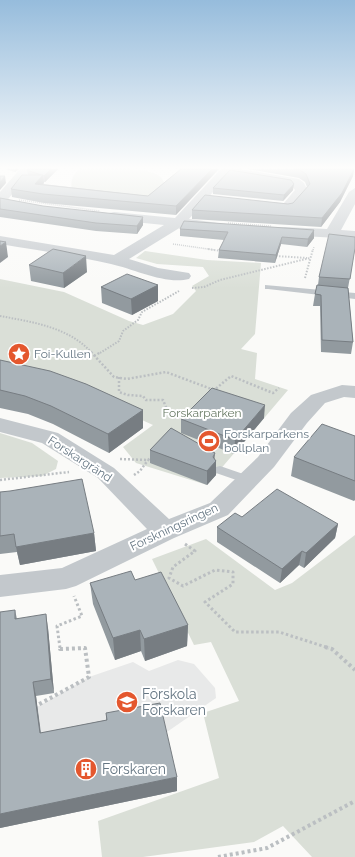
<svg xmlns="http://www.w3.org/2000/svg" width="355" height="857" font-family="Raleway,sans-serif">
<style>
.built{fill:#e8e9e9}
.green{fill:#dadfd7}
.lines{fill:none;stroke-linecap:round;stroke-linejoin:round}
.path-far4{stroke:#bbbfc2;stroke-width:1.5;stroke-dasharray:1 1;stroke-linecap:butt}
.path-far3{stroke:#bbbfc2;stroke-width:2;stroke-dasharray:1.5 1.5;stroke-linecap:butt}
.path-far2{stroke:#bbbfc2;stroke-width:2.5;stroke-dasharray:2 2;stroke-linecap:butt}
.path-far1{stroke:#bbbfc2;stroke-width:3;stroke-dasharray:2.5 2.5;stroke-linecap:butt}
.path{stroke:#bbbfc2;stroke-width:4;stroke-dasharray:3 3;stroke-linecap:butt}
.service{fill:#c3c8cc;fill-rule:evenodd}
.minor{fill:#c3c8cc;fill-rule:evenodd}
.wall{fill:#929a9f}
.shaded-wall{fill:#777d82}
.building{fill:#aab3b9;stroke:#777d82}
.labels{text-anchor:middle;stroke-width:4;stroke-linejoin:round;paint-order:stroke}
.poi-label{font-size:12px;fill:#657683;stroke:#fff;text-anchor:start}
.park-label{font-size:12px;fill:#687a64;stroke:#fff}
.street-label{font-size:12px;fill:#657683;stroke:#fff}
.near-poi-label{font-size:14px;fill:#657683;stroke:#fff;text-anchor:start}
</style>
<rect width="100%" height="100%" fill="#fafaf8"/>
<polygon class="built" points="178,660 194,664 215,688 216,698 164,734 42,747 37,707 89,677 133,662 149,671"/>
<g class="green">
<path d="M80,169c18,0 63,-3 78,6 8,5 9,17 11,25l-97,-11c-2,-8 1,-15 8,-20z"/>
<polygon points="145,251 207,260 261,263 255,334 241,349 257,353 255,379 288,390 207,485 136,463 123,447 153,425 73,389 0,370 0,279 64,292 129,321 143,325 173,314 196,291 192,286 209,276 203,267 157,264 136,258"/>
<polygon points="0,433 32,443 58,461 56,469 42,476 0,478"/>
<polygon points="355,535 355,857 312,857 283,826 254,842 143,857 102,857 98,821 219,778 203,713 239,701 211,642 194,645 152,559 206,539 275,590 292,583"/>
</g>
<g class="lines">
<g class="path-far4">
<polyline points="19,200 100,211"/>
<polyline points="228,223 271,226"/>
<polyline points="173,244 215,250"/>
<polyline points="313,250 314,247"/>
</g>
<g class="path-far3">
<polyline points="208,249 221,251"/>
<polyline points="276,256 307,258"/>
<polyline points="305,278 313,249"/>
<polyline points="192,288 204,287 220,280 310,258"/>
<path d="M0,316c32,6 69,11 92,37"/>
<polyline points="100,353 119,341 123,331 138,320 142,312 179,291"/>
</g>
<g class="path-far2">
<polyline points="91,352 114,377 127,379 166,372 214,390"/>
<polyline points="94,356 101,352"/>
<polyline points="119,377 119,392 128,395 143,396 146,400 163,400 168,412 180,411 189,414"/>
<polyline points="213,391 231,376 273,393 279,388"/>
<polyline points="120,459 148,460 153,456"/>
<polyline points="134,475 140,471 148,460"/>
<polyline points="0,480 69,472"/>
</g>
<g class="path-far1">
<polyline points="185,544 195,551 173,567 169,578 183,586 215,570 233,572 233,584 205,602 235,632 279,632 329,648"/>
<polyline points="60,648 57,626 82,616 74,596"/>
</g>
<g class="path">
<polyline points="325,647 332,649 355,670"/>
<polyline points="34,707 89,677 85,648 60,649 60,647"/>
<polyline points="218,857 267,848 355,801"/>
</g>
<g class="service">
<polygon points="265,285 355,293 355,299 268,289 265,289"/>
<polygon points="220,466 252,477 254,480 248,484 216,473 214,470 216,467"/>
</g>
<g class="minor">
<polygon points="20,169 32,169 5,203 0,204 0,192"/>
<path d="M221,169h19l59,10 5,4 4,8 -16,19 -5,1 -28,-3 -2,-3 2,-3 25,1 11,-13 -4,-5 -62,-11 -40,45 29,4 2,3 -2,3 -5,1 -32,-3 -52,32 29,9 31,5 2,3 -2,3c-23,6 -55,-10 -78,-15 -36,-8 -74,-14 -111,-20v-8l114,19 50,-30 -50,-5 -5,-1 -2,-3 2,-3 5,-1 61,6z"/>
<polygon points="355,188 355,204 341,230 355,231 355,239 285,235 280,234 278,231 280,228 285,227 327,229 349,192"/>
<polygon points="342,385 355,386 355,398 344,397 325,403 307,423 274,467 228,515 174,538 76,586 66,589 0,597 0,575 62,568 147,529 98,478 42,443 0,432 0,418 58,433 114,468 169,519 210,503 258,457 291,413 311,395"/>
</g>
</g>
<g class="wall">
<polygon points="5,169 19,169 15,172"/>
<polygon points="58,169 45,182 44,182 44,183 43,184 148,196 181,169 176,215 44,203 12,197 11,189 28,175 27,170"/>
<polygon points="248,169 354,169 353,176 340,202 321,227 192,219 192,210 288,204 293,203 307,187 305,182 299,178"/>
<polygon points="213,188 293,190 283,201 213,194"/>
<polygon points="0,198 143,225 137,234 96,231 0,217"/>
<polygon points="180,229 314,230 314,238 307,247 281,244 275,263 218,258 219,250 224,240 180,236"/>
<polygon points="355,249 348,288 353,342 351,354 321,352 320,306 313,306 315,294 318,285 319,277"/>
<polygon points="29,265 87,272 64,288 31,281"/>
<polygon points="158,285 158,301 132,315 102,303 101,287"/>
<polygon points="0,360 143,410 143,428 109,453 53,424 28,414 0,408"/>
<polygon points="264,418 234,454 181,433 181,419"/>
<polygon points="355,436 355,500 354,501 291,476 294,457"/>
<polygon points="150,450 214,459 216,461 216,475 207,485 150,463"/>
<polygon points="0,492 94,533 96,551 20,565 17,552 0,554"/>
<polygon points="242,517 338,524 335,538 304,568 299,565 280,583 217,542 217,527"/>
<polygon points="135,580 188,625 187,646 145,661 141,651 115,660 93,604 90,583"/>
<polygon points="15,610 17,619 48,628 54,693 36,696 41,733 106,720 106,713 177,791 0,828"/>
</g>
<g class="shaded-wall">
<polygon points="15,169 19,169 15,172"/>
<polygon points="51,169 58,169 45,182 44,176"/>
<polygon points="212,169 219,169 176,215 176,206"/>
<polygon points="354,169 353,176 340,202 321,227 322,218"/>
<polygon points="43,175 44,183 36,192 35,184"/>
<polygon points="5,176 6,183 0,190 0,182"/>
<polygon points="294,184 293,190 283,201 284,195"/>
<polygon points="143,217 143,225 137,234 137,226"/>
<polygon points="314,230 314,238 307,247 308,239"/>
<polygon points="282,237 281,244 275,263 276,255"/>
<polygon points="6,242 8,257 0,263 0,246"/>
<polygon points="86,256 87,272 64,288 63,273"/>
<polygon points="158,285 158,301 132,315 131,299"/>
<polygon points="265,405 264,418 234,454 235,440"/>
<polygon points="143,410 143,428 109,453 108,434"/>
<polygon points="215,453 214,463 216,461 216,475 207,485 207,471"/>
<polygon points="338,524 335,538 304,568 306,553"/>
<polygon points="94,533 96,551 20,565 16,547"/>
<polygon points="302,551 299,565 280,583 282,569"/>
<polygon points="46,614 48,628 54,693 51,679"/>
<polygon points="188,625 187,646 145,661 144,639"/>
<polygon points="140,630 141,651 115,660 113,638"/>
<polygon points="33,682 36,696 42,747 40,733"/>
<polygon points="177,777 177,791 0,828 0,814"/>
</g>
<g class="building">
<polygon points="28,169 51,169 44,176 27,170"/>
<polygon points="181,169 212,169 176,206 43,194 11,189 22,175 43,175 35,184 148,196"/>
<polygon points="295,169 354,169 342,193 322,218 192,210 205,195 288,204 293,203 310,184 306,174 300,170"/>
<polygon points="230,170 291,180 294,184 284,195 213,188"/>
<polygon points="0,176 5,176 0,182"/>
<polygon points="0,198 43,206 143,217 137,226 96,223 0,209"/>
<polygon points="184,221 314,230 308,239 282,237 276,255 219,250 228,232 180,229"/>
<polygon points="329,234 355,237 355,248 350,279 319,277"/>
<polygon points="0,241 6,242 0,246"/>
<polygon points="53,249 86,256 63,273 29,265"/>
<polygon points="127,274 158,285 131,299 101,287"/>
<polygon points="317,285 348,288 353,342 322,340 321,295 315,294"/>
<polygon points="0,360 50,371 86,384 143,410 108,434 51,406 25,396 0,390"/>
<polygon points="212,388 265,405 235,440 181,419"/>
<polygon points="322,424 355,436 355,481 294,457"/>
<polygon points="171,428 215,453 213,457 216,461 207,471 150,450"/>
<polygon points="82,479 94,533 16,547 14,534 0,536 0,492 10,491"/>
<polygon points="277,489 338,524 306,553 302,551 282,569 217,527 235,513 242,517"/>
<polygon points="131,571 135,580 161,572 188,625 144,639 140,630 113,638 90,583"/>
<polygon points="15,610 15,619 46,614 51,679 33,682 40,733 107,720 106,713 160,703 177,777 0,814 0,612"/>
</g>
<linearGradient id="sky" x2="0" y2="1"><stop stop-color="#96bcdc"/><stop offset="0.58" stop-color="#fdfdfc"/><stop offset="1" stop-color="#fdfdfc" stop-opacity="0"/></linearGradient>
<rect width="355" height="289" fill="url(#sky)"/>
<defs>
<g id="sight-disc" transform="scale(1.15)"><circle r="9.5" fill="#e4572e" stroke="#fff"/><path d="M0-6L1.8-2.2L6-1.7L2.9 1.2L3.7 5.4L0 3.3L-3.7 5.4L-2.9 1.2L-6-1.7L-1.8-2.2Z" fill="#fff"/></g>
<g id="stadium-disc" transform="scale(1.15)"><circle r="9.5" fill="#e4572e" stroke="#fff"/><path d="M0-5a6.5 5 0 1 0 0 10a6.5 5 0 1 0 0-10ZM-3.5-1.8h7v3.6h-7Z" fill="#fff"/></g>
<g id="school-disc" transform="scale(1.15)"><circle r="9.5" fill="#e4572e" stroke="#fff"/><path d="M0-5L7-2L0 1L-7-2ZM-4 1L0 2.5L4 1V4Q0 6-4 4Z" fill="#fff"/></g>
<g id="building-disc" transform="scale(1.15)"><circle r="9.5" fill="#e4572e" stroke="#fff"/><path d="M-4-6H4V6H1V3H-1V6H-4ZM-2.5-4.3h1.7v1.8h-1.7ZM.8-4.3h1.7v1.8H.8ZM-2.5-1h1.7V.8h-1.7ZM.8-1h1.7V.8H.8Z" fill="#fff"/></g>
</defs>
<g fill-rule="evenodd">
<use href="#sight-disc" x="19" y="354"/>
<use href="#stadium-disc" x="209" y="441"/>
<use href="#school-disc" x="127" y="702"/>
<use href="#building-disc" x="86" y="769"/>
</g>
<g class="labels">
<g class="poi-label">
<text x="34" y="358">Foi-Kullen</text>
<text x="224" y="438">Forskarparkens<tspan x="224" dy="14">bollplan</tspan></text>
</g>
<g class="park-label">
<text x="202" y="417">Forskarparken</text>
</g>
<g class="street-label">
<text transform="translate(80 459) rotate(33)" y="4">Forskargränd</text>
<text transform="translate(174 527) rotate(-25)" y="4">Forskningsringen</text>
</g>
<g class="near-poi-label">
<text x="142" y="699">Förskola<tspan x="142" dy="16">Forskaren</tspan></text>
<text x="102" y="774">Forskaren</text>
</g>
</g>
</svg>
